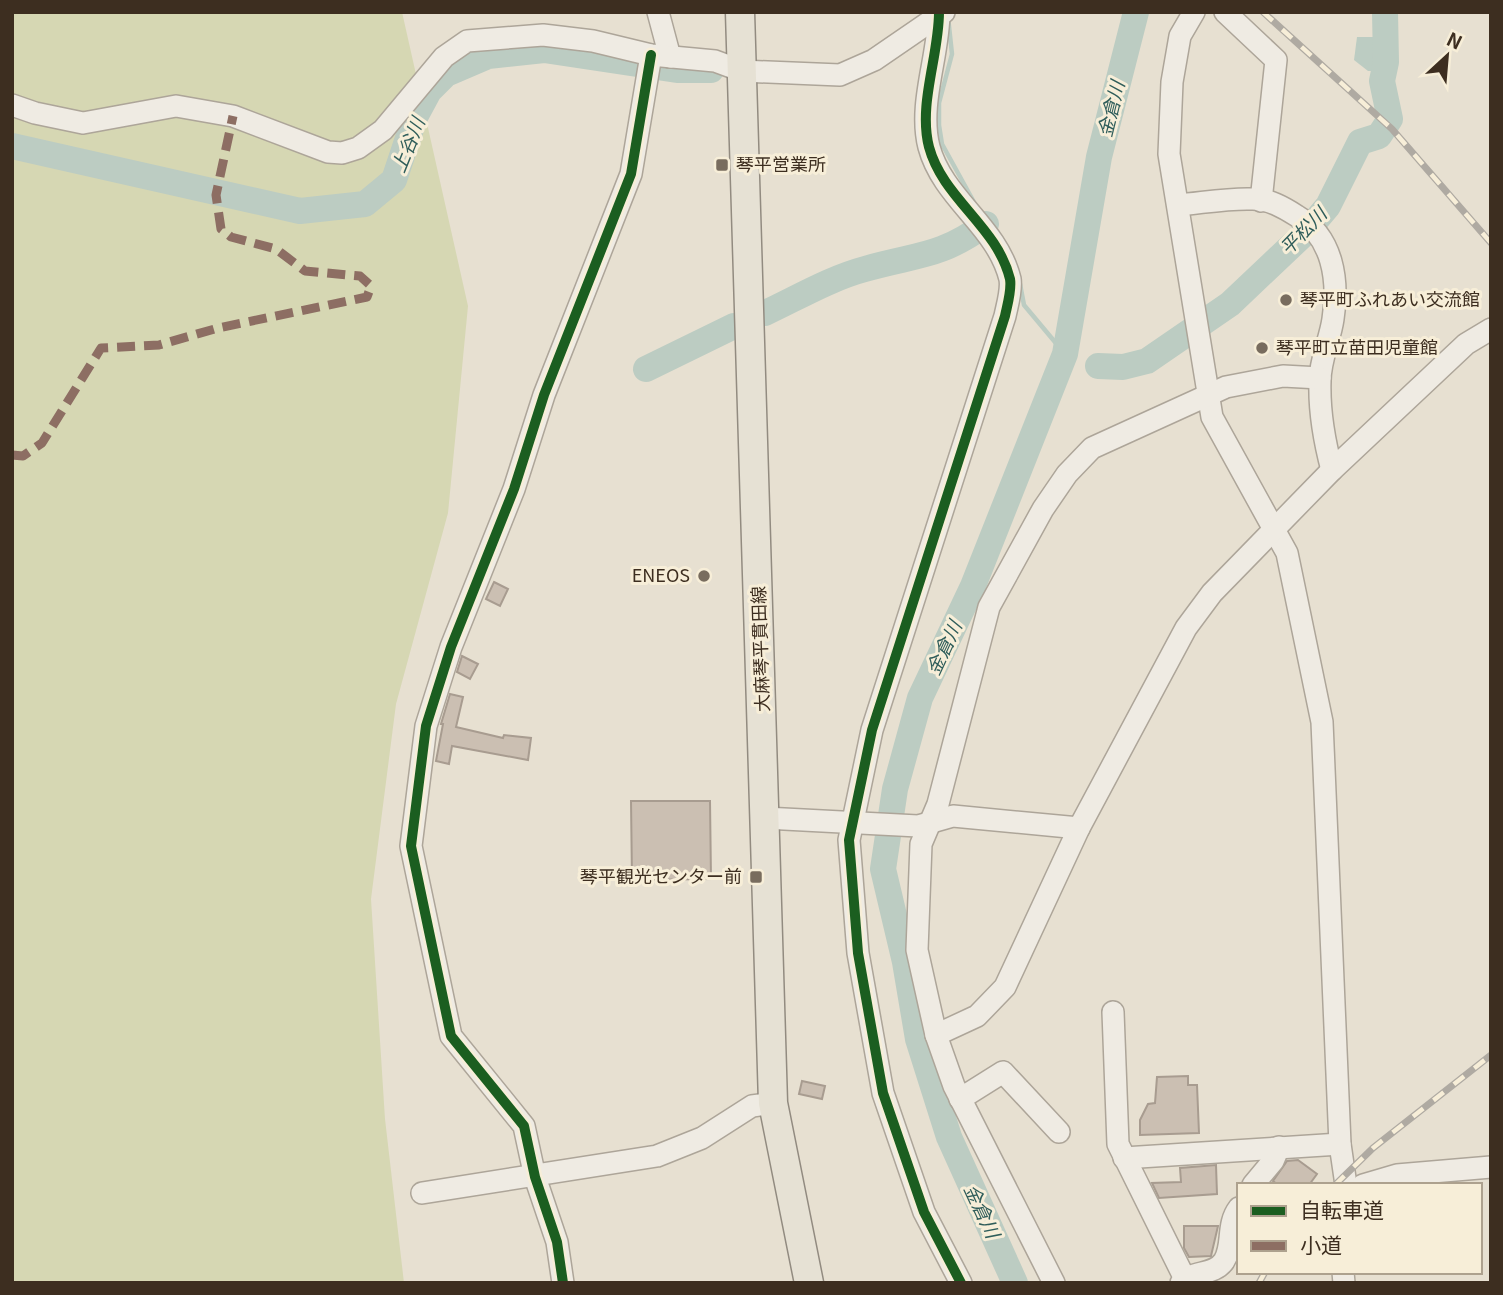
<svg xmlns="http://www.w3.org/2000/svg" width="1503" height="1295" font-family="Georgia,'Noto Sans JP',serif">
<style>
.green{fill:#d6d7b3}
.water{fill:#bcccc2}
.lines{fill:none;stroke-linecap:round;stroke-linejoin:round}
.stream{stroke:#bcccc2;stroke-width:4.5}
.river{stroke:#bcccc2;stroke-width:26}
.building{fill:#cbbfb2;stroke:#a89c90;stroke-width:2}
.minor-casing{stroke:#ada599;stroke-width:24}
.major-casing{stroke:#928b80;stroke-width:31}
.minor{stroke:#efebe3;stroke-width:21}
.major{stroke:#e6e1d4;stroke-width:28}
.rail-casing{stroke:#afaaa2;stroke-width:7}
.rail{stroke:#f7eed8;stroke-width:4.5;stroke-dasharray:13;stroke-linecap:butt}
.quiet{stroke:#8d6e63;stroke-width:9;stroke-dasharray:18 9;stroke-linecap:butt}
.cycleway-casing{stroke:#f7eed8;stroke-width:15}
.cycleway{stroke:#1b5e20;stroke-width:10}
.poi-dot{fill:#786c5e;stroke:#f7eed8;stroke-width:2.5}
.labels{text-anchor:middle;stroke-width:6;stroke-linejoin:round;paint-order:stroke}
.poi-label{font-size:18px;fill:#3d2e20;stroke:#f7eed8;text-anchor:start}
.street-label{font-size:18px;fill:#3d2e20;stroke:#f7eed8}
.water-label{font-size:19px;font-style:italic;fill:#2f5d5a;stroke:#f7eed8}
</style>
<rect width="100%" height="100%" fill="#e7e0d1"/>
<polygon class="green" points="12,12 402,12 468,306 448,513 396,704 371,899 385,1119 404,1283 12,1283"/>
<polygon class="water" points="1357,37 1376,37 1374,71 1368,71 1354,60"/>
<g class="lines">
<g class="stream">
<polyline points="948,17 952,54 939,103 939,125 942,144 975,204"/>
<polyline points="1020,284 1024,305 1065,354"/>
</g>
<g class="river">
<polyline points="12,146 300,211 365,204 394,180 415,117 429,91 446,74 488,56 544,50 677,70 711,70"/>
<path d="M765,313c32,-15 66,-35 100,-44 52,-15 74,-11 121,-45"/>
<polyline points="1098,366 1123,367 1147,361 1230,304 1306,232 1328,206 1360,142 1379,136 1390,119 1382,81 1386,62 1385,12"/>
<polyline points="646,369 734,326"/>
<polyline points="1015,1283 949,1137 918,1039 905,962 883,869 895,789 920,698 973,586 1065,354 1099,157 1136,12"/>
</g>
</g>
<g class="building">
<polygon points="494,582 508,589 500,606 486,599"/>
<polygon points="462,656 478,664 470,679 457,672"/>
<polygon points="450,694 463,697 456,727 503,738 504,735 531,738 528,760 452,746 449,764 436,761 443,724 441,724"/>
<polygon points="631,801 710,801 711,879 632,880"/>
<polygon points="1188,1076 1188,1085 1197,1085 1199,1133 1140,1135 1140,1120 1148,1104 1155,1103 1157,1077"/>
<polygon points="802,1081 825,1086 822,1099 799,1094"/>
<polygon points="1298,1160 1317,1174 1309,1185 1278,1185 1273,1181 1287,1161"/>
<polygon points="1216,1165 1217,1194 1159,1198 1152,1183 1181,1182 1180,1168"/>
<polygon points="1184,1226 1218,1226 1211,1256 1189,1257 1184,1248"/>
</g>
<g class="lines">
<g class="minor-casing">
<g id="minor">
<polyline points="658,12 670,57"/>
<path d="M939,12c0,44 -21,92 -10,135 14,52 68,79 81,132 2,11 -3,27 -5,37l-133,414 -23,110 9,113 25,140 41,119 37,71"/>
<polyline points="1194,12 1180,36 1172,82 1169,154 1212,417 1287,553 1322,722 1340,1144 1346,1185"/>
<polyline points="1225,12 1276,60 1261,201"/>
<polyline points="12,105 35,113 83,123 176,106 233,116 328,152 342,153 358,148 383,130 444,57 467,41 543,35 593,41 651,55 715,61 742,71 840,75 874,60 944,12"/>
<path d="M1178,205c24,-2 50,-7 74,-6 17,0 31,8 45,17 36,21 42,64 36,103 -3,21 -13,40 -13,62 -1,31 4,59 12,89"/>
<polyline points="765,818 918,826 953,816 1079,828"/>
<polyline points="1113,1012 1118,1144 1187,1283"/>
<polyline points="936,1035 977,1016 1005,987 1079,828 1186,628 1212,593 1332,470 1466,344 1491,329"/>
<polyline points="960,1099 1003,1072 1059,1132"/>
<polyline points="1124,1158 1340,1144"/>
<polyline points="1253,1185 1273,1161 1279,1147"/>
<polyline points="1363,1185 1397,1175 1491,1167"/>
<polyline points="422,1193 657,1156 702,1138 752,1106 773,1103"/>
<polyline points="1343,1272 1344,1283"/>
<polyline points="563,1283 557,1242 535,1177 524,1126 451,1036 411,846 426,726 451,647 514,489 544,395 631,174 651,55"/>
<polyline points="1054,1283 954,1086 936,1035 917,950 921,844 938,804 989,607 1043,509 1067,474 1092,448 1226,387 1283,376 1320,378"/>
<path d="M1181,1283c11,-13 33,-7 43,-22 10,-16 2,-36 15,-53"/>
</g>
</g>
<g class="major-casing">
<polyline id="major" points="740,12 773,1103 809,1283"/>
</g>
<use href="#minor" class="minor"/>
<use href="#major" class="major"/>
<g class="rail-casing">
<g id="rail">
<polyline points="1263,12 1392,129 1491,243"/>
<polyline points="1335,1185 1373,1148 1491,1055"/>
<polyline points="1259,1283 1265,1272"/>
</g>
</g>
<use href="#rail" class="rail"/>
<polyline class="quiet" points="12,455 23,456 42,443 101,348 159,345 218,328 367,297 371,286 360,276 305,271 276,249 231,237 221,229 216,195 233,116"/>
<g class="cycleway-casing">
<g id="cycleway">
<path d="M939,12c0,44 -21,92 -10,135 14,52 68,79 81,132 2,11 -3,27 -5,37l-133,414 -23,110 9,113 25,140 41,119 37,71"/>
<polyline points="563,1283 557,1242 535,1177 524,1126 451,1036 411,846 426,726 451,647 514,489 544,395 631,174 651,55"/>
</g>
</g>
<use href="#cycleway" class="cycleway"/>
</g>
<g class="poi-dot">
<rect x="715" y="158" width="14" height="14" rx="3.5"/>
<circle cx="1286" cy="300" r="7"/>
<circle cx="1262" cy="348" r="7"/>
<circle cx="704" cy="576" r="7"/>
<rect x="749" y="870" width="14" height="14" rx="3.5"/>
</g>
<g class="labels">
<g class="poi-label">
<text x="736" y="171">琴平営業所</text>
<text x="1300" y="306">琴平町ふれあい交流館</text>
<text x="1276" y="354">琴平町立苗田児童館</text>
<text x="690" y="582" text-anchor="end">ENEOS</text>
<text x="742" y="883" text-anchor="end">琴平観光センター前</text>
</g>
<g class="street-label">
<text transform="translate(761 649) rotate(-92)" y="6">大麻琴平貫田線</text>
</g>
<g class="water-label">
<text transform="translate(1111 109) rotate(-76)" y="7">金倉川</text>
<text transform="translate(408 145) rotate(-68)" y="7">上谷川</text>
<text transform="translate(1303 231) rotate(-46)" y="7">平松川</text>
<text transform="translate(944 648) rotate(-65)" y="7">金倉川</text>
<text transform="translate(982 1211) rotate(65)" y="7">金倉川</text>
</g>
</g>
<rect width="1503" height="1295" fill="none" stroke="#3d2e20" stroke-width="28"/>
<rect x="1237" y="1183" width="245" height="91" fill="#f7eed8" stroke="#ada18e" stroke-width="2"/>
<rect x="1251" y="1206" width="35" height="10" fill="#1b5e20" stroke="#ada18e" stroke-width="2"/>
<text x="1300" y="1218" font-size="21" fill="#3d2e20">自転車道</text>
<rect x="1251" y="1241" width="35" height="10" fill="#8d6e63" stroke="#ada18e" stroke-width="2"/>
<text x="1300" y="1253" font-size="21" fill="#3d2e20">小道</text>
<g transform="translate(1447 56) rotate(26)" stroke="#f7eed8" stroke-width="5" paint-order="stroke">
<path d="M0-5L12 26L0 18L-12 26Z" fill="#3d2e20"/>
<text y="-10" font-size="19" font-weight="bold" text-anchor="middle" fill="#3d2e20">N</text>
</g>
</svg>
